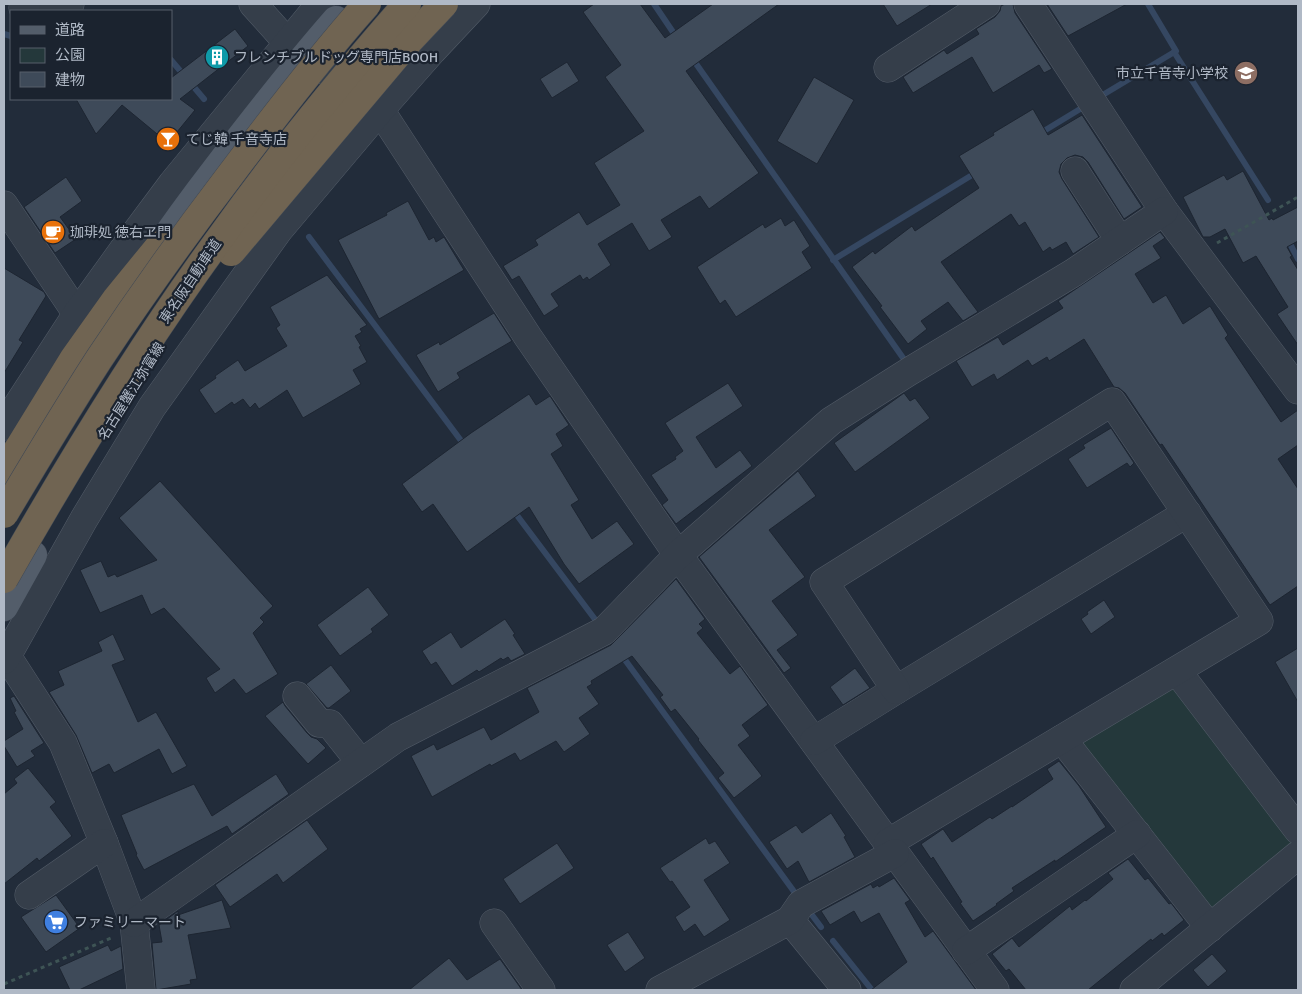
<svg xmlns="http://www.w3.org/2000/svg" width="1302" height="994" font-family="Signika,'Noto Sans JP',sans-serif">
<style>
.green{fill:#24383b}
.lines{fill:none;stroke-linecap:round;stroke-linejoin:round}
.stream{stroke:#354761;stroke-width:6}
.building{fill:#3e4a59;stroke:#1d2531}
.minor-casing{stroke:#535c68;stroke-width:29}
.major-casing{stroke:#3f4753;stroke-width:29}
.highway-casing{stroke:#404955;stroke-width:29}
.path{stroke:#3e5455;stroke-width:3;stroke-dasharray:4 4;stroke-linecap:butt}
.minor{stroke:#353e4a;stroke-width:28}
.major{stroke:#535d6a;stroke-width:28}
.highway{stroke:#706452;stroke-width:28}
.highway-bridge-casing{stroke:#404955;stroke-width:29;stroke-linecap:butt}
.highway-bridge{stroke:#706452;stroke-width:28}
.labels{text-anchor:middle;stroke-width:4.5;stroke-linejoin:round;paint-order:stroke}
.poi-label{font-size:14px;fill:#b0b9c6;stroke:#1b232f;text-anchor:start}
.street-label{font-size:14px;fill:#b0b9c6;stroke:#1b232f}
</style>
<rect width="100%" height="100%" fill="#222c3a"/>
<polygon class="green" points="1169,688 1176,689 1293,840 1292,851 1216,912 1207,911 1081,750 1084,738"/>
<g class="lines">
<g class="stream">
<polyline points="654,4 677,38"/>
<polyline points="4,34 11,36"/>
<polyline points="1174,52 1268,200"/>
<polyline points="692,58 908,365"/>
<polyline points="171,60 204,99"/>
<polyline points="1101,96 1176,51 1148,4"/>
<polyline points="1039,134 1085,106"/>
<polyline points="309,237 465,446"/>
<polyline points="1287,238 1298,259"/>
<polyline points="833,260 977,172"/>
<polyline points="513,510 597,622"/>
<polyline points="620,653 798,897"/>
<polyline points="806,907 821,927"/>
<polyline points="833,941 872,990"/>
</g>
</g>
<g class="building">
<polygon points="594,4 640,4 665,38 713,4 779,4 686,71 759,173 709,209 700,196 661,220 672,237 649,251 632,223 598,244 611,265 589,280 587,277 583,280 580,275 551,294 559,306 544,316 519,276 512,280 503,266 538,245 535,240 579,212 587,225 620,205 594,163 644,131 605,77 621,65 583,12"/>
<polygon points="883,4 932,4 897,26"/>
<polygon points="1005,4 1013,4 1015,13 1052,69 1044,73 1039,65 993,93 972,57 913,93 903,77 944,50 947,54 979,34 976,29 995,17 1000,11 1001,6"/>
<polygon points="1047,4 1127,4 1068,36"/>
<polygon points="235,29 248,46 180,99 195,110 168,143 122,105 96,134 76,99 171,99 171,78"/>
<polygon points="567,62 579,81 552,98 540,79"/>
<polygon points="814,77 854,100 817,164 777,141"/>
<polygon points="1033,109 1048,135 1082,115 1142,207 1124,219 1088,162 1083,157 1075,155 1067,158 1061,164 1059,172 1062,179 1099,237 1073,254 1066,242 1052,250 1050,247 1043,252 1025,222 1019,226 1011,214 941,262 978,312 963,321 948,302 921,321 927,329 908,344 880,307 882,306 852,267 873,251 875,254 912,226 915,231 979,188 959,156 994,135 993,133"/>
<polygon points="1243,171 1269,220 1272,218 1273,220 1298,207 1298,241 1287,247 1292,256 1290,257 1298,270 1298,345 1277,314 1288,307 1256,256 1243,263 1225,229 1210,237 1203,237 1183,197 1224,175 1227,180"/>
<polygon points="66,177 82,201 60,217 76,239 55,253 24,207"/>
<polygon points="408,201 429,240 434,237 436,242 444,237 464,270 379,319 338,240 387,215 386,213"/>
<polygon points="781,218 785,226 794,220 810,246 802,252 812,268 736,317 725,300 720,304 697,267 763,224 765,228"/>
<polygon points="1160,232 1165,238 1153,246 1161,258 1135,274 1153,303 1166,295 1183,324 1210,306 1228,335 1225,338 1281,422 1298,410 1298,445 1278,459 1298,489 1298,586 1270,605 1162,444 1160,445 1125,393 1119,388 1114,387 1084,339 1049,361 1047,357 1032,366 1028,360 997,380 994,374 972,387 956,361 998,337 1003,345 1063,308 1058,301"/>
<polygon points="4,268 44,292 46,296 19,340 23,342 4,373"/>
<polygon points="327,275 367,325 360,329 362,332 355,336 361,346 359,347 367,362 353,370 361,384 303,418 287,390 259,409 255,403 250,408 243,399 234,405 232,402 215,414 199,390 216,378 215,376 238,360 245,371 287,346 276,328 280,325 270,307"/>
<polygon points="494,313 512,341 457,373 460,378 438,392 416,355 439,342 440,345"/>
<polygon points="728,383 743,406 696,437 716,468 740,450 752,466 676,524 662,505 668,500 651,475 676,459 675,457 683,451 665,423"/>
<polygon points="904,393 910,401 915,398 930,418 855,472 834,443"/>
<polygon points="529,394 536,405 550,396 569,425 556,434 563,446 551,454 579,500 571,505 592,539 617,521 634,544 579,584 564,564 529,507 467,552 433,504 422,512 402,484 471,433"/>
<polygon points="1111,428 1134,463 1130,467 1127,463 1087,488 1068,459 1085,448 1083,445"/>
<polygon points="798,471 816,496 769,530 805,577 772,601 798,635 777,650 791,668 784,673 699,557"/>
<polygon points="160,481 273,606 260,618 264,622 253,633 278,674 246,694 234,679 215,693 206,678 220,669 164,608 151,615 142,595 100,613 80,570 101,561 108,577 115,574 117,577 157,560 119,518"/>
<polygon points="676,579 705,619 699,624 703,628 697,633 730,674 740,666 768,705 742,725 750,736 738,745 762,776 734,798 718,778 724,773 698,740 699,739 675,709 671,712 660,697 663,695 632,656 591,681 592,684 587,687 599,704 579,718 590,734 564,752 556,741 520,761 515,753 491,766 490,764 432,797 411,756 434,744 437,750 484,727 491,740 539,712 527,688 611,645"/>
<polygon points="368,587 389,615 371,629 373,632 340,656 317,625"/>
<polygon points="1104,600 1115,617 1091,634 1081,619 1088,614 1087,612"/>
<polygon points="505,619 515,634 513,635 525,654 511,661 508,657 503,660 501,658 479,672 477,670 452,686 436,662 431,665 422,651 451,632 461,648"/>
<polygon points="113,634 125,660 112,665 138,722 156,712 187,766 172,774 159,749 114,773 109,764 92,773 76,735 49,692 64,685 58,671 102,651 98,642"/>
<polygon points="1298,648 1298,702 1275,662"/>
<polygon points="331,665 351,691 329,708 327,708 306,684"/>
<polygon points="855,668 870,688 843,705 830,687"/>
<polygon points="14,696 44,743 31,751 35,756 17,767 4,746 4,741 23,729 14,712 16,711 10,698"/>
<polygon points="283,702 285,706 307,733 311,737 317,739 326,748 308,764 265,716"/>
<polygon points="1059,761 1079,786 1106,827 1055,862 1055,860 1012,888 1014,891 996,904 997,905 973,921 960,903 962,902 933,857 931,859 921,844 943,829 952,842 990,817 992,819 1012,806 1012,807 1053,779 1047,769"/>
<polygon points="28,768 56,802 50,807 72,836 39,861 37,858 4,884 4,794 17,783 14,779"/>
<polygon points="276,774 289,794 232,834 227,826 144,870 136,855 137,854 121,815 194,784 212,816"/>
<polygon points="831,813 846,836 844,837 855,857 809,882 798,861 787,869 769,842 796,825 802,833"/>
<polygon points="307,820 328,849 283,883 277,874 230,907 215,885"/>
<polygon points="706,838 709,844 715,841 730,863 704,880 730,920 704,937 695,924 684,932 675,917 690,907 672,881 670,882 660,868"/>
<polygon points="557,843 574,868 520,904 503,879"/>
<polygon points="1128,859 1145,880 1148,878 1169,904 1171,903 1184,920 1164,936 1162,933 1152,941 1151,939 1088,990 1026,990 1009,969 1006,971 992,954 1012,938 1019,947 1070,906 1072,910 1085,900 1086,901 1113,879 1108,873"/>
<polygon points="894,878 910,900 905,903 925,937 933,931 976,990 871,990 907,962 879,913 861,923 854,911 830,925 821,911 871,884 873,888 878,885 879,887"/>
<polygon points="56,895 80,928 46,952 21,917"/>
<polygon points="222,900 231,928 188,935 197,979 190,980 191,984 156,990 152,943 162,942 159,925 178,911 178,915"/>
<polygon points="628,932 645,958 625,972 607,945"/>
<polygon points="108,945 111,951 121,946 123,969 79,990 70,990 59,967"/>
<polygon points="1212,954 1227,971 1208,987 1193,970"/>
<polygon points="449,958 467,980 500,959 522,990 409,990"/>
</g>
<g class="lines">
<g class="minor-casing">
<g id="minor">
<polyline points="253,4 288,43 380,110 528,337 678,555 995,990"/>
<polyline points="1028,4 1164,211 1298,390"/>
<polyline points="23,8 32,11"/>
<polyline points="53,11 60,10 70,4"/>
<polyline points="888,68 986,4"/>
<polyline points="1075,171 1120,241"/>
<polyline points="4,205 77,314"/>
<polyline points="4,426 77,314 131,239 172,184 320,4"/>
<polyline points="7,656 63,743 104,843 134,923 141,990"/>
<polyline points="4,660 7,656 84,519 152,407 278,231 380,110 432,51 476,4"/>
<polyline points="1177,671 1298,830"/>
<polyline points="297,696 319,723 330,724 361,763"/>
<polyline points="1062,739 1210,928"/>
<polyline points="814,741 896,690 1187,513"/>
<polyline points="888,843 1259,621 1112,402 824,582 896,690"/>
<polyline points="29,895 104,843"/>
<polyline points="790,920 847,990"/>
<polyline points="134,923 398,737 604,631 678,555 831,421 910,371 1073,273 1164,211"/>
<polyline points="494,923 541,990"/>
<polyline points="966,951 1137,834"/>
<polyline points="660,990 790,920 801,904 895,853"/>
<polyline points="1134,990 1298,855"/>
</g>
</g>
<g class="major-casing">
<g id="major">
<path d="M147,264c22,-32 45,-64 69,-95 39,-51 78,-101 120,-149"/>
<polyline points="4,607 33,555"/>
</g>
</g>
<g class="highway-casing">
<polyline id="highway" points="4,472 74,358 116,299 161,244"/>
</g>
<g class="path">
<polyline points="1217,243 1298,197"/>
<polyline points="4,984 111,938"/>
</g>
<use href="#minor" class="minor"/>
<use href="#major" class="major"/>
<use href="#highway" class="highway"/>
<g class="highway-bridge-casing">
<g id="highway-bridge">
<polyline points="231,252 409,41 444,4"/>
<path d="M4,514c31,-52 62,-104 95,-155 41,-62 84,-122 129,-181 45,-60 90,-119 139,-174"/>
<path d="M4,579c67,-118 138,-235 219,-345 57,-80 119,-156 184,-230"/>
</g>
</g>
<use href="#highway-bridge" class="highway-bridge"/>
</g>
<defs>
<g id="building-disc" transform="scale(1.25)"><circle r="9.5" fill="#0f9aa8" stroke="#1b232f"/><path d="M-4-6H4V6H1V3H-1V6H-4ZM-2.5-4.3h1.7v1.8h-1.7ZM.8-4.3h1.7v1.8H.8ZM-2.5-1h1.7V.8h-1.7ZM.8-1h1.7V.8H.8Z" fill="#fff"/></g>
<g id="school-disc" transform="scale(1.25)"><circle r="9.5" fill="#8d6e63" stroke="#1b232f"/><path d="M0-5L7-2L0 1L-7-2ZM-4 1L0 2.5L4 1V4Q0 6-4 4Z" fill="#fff"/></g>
<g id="bar-disc" transform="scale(1.25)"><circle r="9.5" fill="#e8710a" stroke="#1b232f"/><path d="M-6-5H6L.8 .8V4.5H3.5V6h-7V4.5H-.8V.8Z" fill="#fff"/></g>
<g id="cafe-disc" transform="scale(1.25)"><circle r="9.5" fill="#e8710a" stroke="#1b232f"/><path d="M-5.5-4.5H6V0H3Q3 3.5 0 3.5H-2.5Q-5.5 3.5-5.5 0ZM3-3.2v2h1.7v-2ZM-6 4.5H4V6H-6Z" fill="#fff"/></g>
<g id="supermarket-disc" transform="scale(1.25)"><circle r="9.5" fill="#3f7fe0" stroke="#1b232f"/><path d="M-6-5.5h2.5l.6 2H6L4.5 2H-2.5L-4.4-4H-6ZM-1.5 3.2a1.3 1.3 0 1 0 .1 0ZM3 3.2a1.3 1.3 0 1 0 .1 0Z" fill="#fff"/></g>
</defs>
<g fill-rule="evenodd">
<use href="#building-disc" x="217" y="57"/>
<use href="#school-disc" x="1246" y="73"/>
<use href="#bar-disc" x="168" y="139"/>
<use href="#cafe-disc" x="53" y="232"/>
<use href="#supermarket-disc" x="56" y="922"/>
</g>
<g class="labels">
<g class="poi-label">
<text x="234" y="62">フレンチブルドッグ専門店BOOH</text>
<text x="1228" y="78" text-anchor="end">市立千音寺小学校</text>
<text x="186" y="144">てじ韓 千音寺店</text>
<text x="70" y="237">珈琲処 徳右ヱ門</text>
<text x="74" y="927">ファミリーマート</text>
</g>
<g class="street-label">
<text transform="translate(190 281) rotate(-56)" y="5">東名阪自動車道</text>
<text transform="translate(131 391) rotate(-58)" y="5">名古屋蟹江弥富線</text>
</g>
</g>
<rect width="1302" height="994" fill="none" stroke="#b0b9c6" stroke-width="10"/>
<rect x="10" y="10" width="162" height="90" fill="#1b232f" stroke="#575f6b"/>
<rect x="20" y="26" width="25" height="8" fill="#535d6a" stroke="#575f6b"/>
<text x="55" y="35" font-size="15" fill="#b0b9c6">道路</text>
<rect x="20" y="48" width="25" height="15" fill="#24383b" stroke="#575f6b"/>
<text x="55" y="60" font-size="15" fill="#b0b9c6">公園</text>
<rect x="20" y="72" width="25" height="15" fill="#3e4a59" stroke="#575f6b"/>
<text x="55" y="85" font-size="15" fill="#b0b9c6">建物</text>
</svg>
